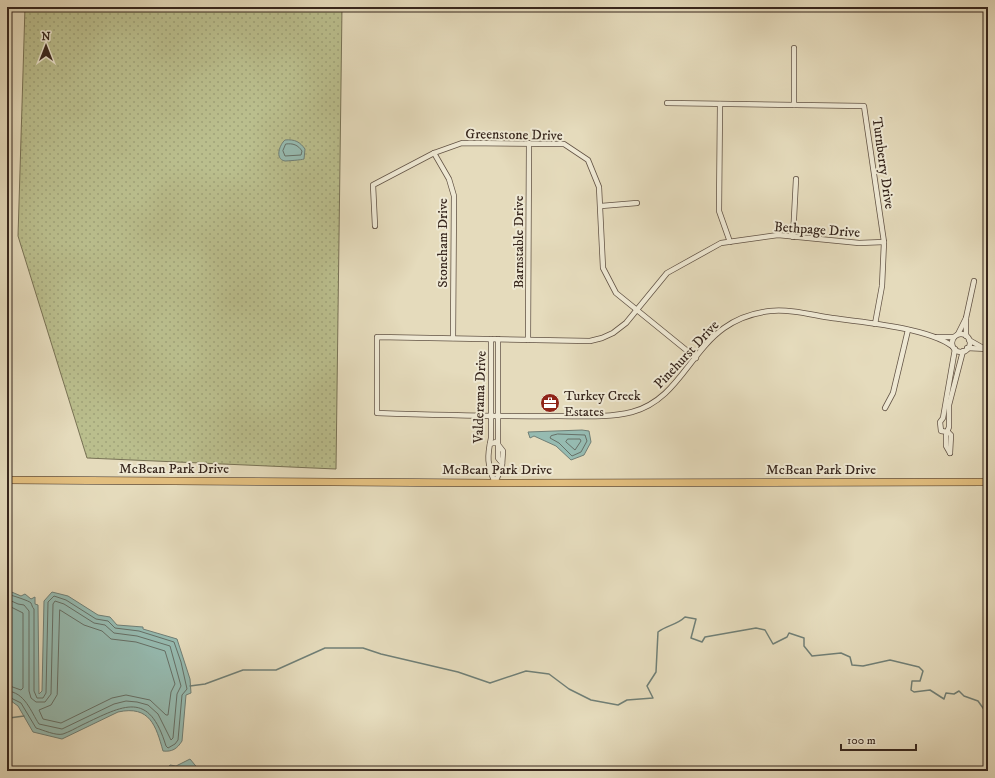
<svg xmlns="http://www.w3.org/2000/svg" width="995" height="778" font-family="'IM FELL DW Pica',serif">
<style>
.grass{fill:url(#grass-dots);stroke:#787255}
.water{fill:#96bbb1;stroke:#707f76}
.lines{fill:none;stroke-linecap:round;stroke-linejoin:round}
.shore{stroke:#667067;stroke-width:1}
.stream{stroke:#707f76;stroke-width:1.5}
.street-casing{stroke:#625345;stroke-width:6}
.primary-casing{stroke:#37261d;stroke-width:8}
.street{stroke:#eee8d3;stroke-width:4.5}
.primary{stroke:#e2be7e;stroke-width:7}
.labels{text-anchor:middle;stroke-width:4;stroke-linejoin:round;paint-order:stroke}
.street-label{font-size:14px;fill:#37261d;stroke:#eee8d3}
.poi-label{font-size:14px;fill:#37261d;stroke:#eee8d3;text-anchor:start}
</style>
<defs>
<pattern id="grass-dots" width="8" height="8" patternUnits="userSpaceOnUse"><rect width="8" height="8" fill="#babe8d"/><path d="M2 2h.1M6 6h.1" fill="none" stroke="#a0a379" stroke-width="1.8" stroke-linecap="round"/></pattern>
</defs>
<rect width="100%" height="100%" fill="#e5dbbc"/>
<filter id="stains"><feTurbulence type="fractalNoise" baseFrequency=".005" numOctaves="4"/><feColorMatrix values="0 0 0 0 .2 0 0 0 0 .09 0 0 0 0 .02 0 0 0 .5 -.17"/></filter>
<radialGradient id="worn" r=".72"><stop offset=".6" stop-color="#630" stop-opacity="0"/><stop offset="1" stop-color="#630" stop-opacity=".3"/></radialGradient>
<polygon class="grass" points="25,7 342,7 336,469 87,458 18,236"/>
<g class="water">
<path d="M285,140c10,-1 15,2 20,9l-1,10c-2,1 -18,2 -19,2 -11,-2 -5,-17 0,-21z"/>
<polygon points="582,430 589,431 591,442 584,455 571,460 556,446 534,436 530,438 528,432"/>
<path d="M7,590l14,6 4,-2 6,5 4,-2v7l3,1 1,89 3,-3 2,-90 8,-9 16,4 30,19 12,2 7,8 26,2v2l34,10 13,40 1,14 -5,2 -4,46c-5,8 -10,11 -19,10 -7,-25 -13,-46 -45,-39l-56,27 -29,-7 -15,-26 -11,-8z"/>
<polygon points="190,759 200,771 165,771 170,765 176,766"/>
</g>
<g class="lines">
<g class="shore">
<path d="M286,144c7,-1 12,1 16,7l-1,4 -16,1 -2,-5z"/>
<polygon points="558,434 585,435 587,441 581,452 572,456 559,443 550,438 551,436"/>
<polygon points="568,439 580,439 581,441 575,450 566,442"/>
<path d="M7,594c4,1 23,7 24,9 1,2 1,4 3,6v82l3,7h6l3,-5 2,-91 6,-6 12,4 30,19 12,2 7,7 24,3 35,11 7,20 6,27 -5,6 -4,45 -3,4 -7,4 -2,-2c-17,-56 -42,-41 -84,-21 -6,3 -13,7 -19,9 -7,2 -20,-4 -27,-6l-15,-25 -14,-7"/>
<path d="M7,599l11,5 6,1 5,6v80l2,7 5,4h9l6,-8 2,-90 2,-3 9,3 30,19 11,2 9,8 23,3 33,10 11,40 -4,8 -4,44 -2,2 -13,-26 -10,-9 -11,-3 -11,-1 -12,3 -52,25 -23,-5c-8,-12 -14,-32 -32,-33"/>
<polyline points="7,605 23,613 23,688 21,690 7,685"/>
<polygon points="60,610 84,625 102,631 111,639 136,642 165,651 175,684 171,692 168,715 166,715 150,700 126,695 112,698 61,723 43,719 39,710 51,705 57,695"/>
</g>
<g class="stream">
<path d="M190,686l15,-2 38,-14h33l49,-22h38l18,6 77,18 32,11 36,-12 23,3 20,15 22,11 27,5 9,-5 26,-2 -6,-12 9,-14 2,-40c9,-7 19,-7 27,-15l11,2 -5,19 11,4 3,-5 51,-9 9,2 8,14 14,-7 2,-4 15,5v8l8,10 29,-3 9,4 2,8 11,1 27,-6 29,7 4,4 -3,10h-8l-1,9 3,2 16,-2 14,9 2,-6 8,1 5,-3 5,5 14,5 10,14"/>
<polyline points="7,716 9,718 24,716"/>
<polyline points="988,726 988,730"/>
</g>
<g class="street-casing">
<g id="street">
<polyline points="794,48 794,105"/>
<polyline points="667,103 864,106 884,242 882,286 875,324"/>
<polyline points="720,104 719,211 730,242"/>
<polyline points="434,153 449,179 454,196 453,338"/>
<polyline points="601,206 637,203"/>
<polyline points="375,226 373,185 434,153 462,143 564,144 588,160 599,187 603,268 616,293 696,358"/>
<polyline points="793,237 796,179"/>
<path d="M884,242l-25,1 -81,-8 -57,8 -54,30 -41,50 -13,10 -11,5 -12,3 -213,-4v76c60,2 120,4 180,3 24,0 51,2 75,-4 45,-12 57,-59 92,-84 14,-10 29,-15 46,-17 21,-2 42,4 62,7 31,4 96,10 120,28"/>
<polyline points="966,318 966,336"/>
<polyline points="958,334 966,318 974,281"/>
<circle cx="961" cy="343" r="9"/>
<polyline points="937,337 954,337"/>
<path d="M491,339v99c-4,19 -4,26 4,45"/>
<polyline points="498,339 498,458 502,463"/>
<polyline points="528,340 529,143"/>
<polyline points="969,340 985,349"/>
<polyline points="967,348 988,349"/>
<polyline points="885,408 893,393 908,330"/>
<polyline points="948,432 941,431 940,422 943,418 955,349"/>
<polyline points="948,432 951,435 950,453"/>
<polyline points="490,444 496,442 503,451 502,466 495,483"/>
<polyline points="950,453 946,446 946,435 949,427 949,405 963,351"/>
</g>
</g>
<g class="primary-casing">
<polyline id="primary" points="7,480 495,483 988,482"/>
</g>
<use href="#street" class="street"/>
<use href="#primary" class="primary"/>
</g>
<defs>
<g id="office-disc" transform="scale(1)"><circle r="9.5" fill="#8f2418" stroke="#eee8d3"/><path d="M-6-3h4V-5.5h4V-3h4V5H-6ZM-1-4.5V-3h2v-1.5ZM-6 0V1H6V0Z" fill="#fff"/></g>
</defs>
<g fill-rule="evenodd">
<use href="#office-disc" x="550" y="403"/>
</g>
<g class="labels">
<g class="street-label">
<text transform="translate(514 134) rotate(1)" y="5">Greenstone Drive</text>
<text transform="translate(884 163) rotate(82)" y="5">Turnberry Drive</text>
<text transform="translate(817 229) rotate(4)" y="5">Bethpage Drive</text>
<text transform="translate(518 242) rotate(-90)" y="5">Barnstable Drive</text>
<text transform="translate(442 243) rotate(-90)" y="5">Stoneham Drive</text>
<text transform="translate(686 354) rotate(-47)" y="5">Pinehurst Drive</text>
<text transform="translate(479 397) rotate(-88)" y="5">Valderama Drive</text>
<text x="174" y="473">McBean Park Drive</text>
<text x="497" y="474">McBean Park Drive</text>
<text x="821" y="474">McBean Park Drive</text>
</g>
<g class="poi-label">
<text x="564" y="400">Turkey Creek<tspan x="564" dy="16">Estates</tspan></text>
</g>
</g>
<rect width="995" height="778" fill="none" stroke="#e5dbbc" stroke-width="24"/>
<rect x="8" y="8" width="979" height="762" fill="none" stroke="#37261d" stroke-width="2"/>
<rect x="12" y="12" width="971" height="754" fill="none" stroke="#37261d"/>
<g transform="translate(46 46)" stroke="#eee8d3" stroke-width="3" paint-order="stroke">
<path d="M0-3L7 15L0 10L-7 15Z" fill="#37261d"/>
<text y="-6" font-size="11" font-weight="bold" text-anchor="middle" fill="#37261d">N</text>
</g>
<path d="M841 744v6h75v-6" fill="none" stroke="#37261d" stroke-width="2"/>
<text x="847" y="744" font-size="12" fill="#37261d" stroke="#eee8d3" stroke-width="3" paint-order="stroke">100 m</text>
<rect width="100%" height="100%" filter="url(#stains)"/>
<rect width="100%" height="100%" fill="url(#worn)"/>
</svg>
